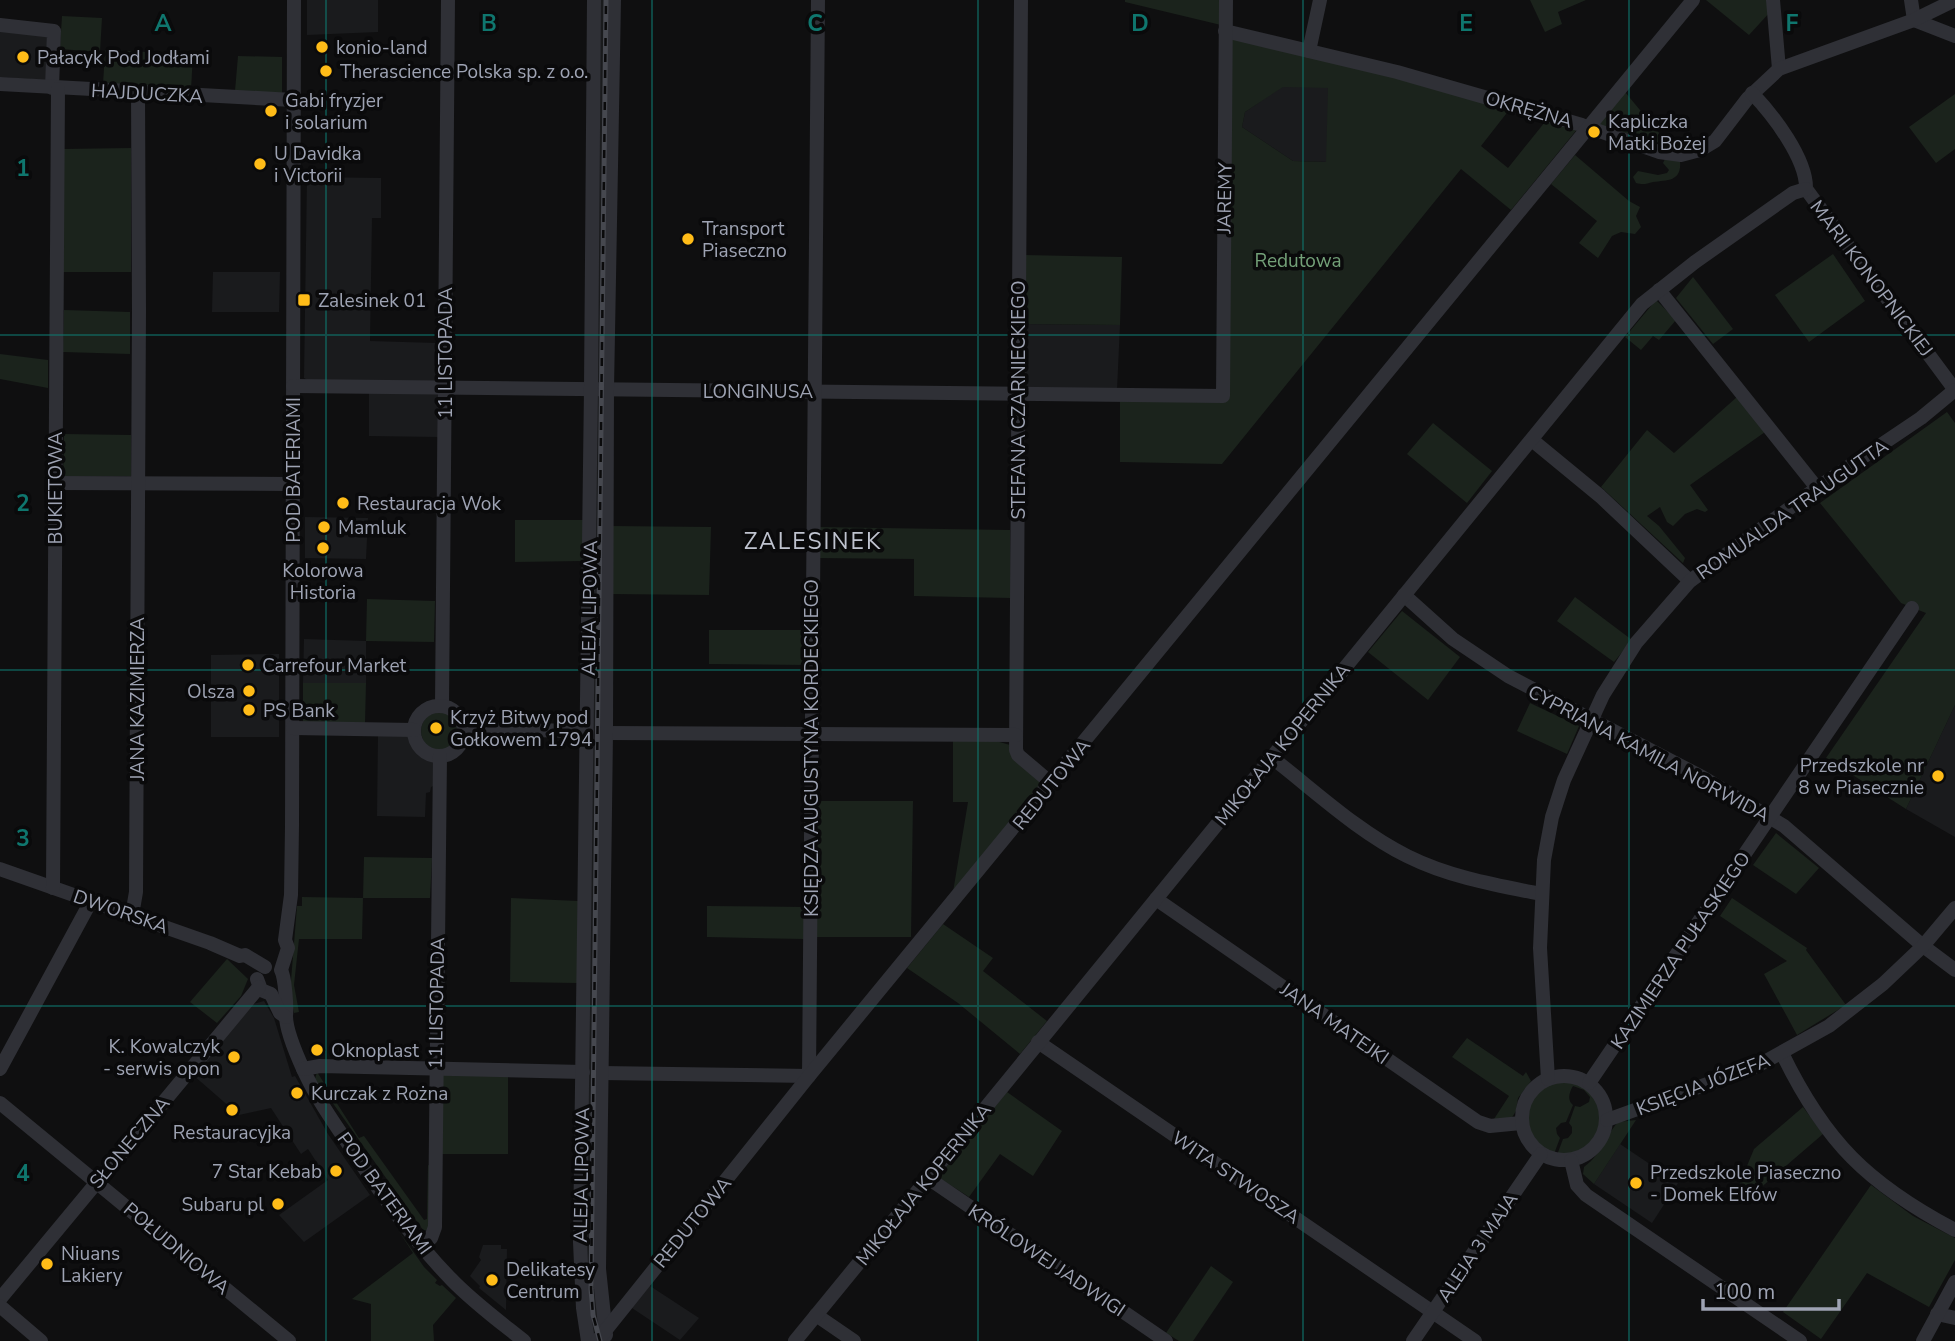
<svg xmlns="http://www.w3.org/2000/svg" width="1955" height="1341" font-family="'Nunito Sans',sans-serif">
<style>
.built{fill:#1a1b1d}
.green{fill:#1b231c;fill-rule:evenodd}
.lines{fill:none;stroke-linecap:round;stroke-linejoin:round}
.minor{stroke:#2f3036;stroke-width:14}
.rail-casing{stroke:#46484f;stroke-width:5}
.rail{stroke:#0a0a0b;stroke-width:2.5;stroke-dasharray:8;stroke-linecap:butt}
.grid{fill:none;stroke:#0f766e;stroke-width:2;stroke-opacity:0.55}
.poi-dot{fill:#ffbc18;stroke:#0a0a0b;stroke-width:2.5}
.labels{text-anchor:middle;stroke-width:7;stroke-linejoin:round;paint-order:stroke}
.poi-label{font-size:19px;fill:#9ea3b3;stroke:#0a0a0b;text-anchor:start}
.street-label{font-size:19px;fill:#9ea3b3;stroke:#0a0a0b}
.park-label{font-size:19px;fill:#73a078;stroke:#0a0a0b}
.quarter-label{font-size:23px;letter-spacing:2px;fill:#bfc3cf;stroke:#0a0a0b}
.grid-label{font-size:23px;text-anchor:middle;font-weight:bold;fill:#0f766e;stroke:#0a0a0b;stroke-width:7;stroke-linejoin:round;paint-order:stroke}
</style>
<rect width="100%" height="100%" fill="#0f0f10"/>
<g class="built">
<polygon points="307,0 378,0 378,32 307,35"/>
<polygon points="600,0 612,0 605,385 594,386"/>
<polygon points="0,31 50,35 47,80 0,77"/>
<polygon points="1283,86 1329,87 1328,162 1293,161 1242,127 1245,112"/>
<polygon points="307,177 381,178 381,218 372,218 370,341 437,343 437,382 310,381 304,378"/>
<polygon points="213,272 280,272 279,312 212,312"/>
<polygon points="1023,324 1120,325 1117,390 1023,388"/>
<polygon points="369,392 437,392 438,437 369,436"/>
<polygon points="605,395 599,1327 593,1334 585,1310 595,396"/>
<polygon points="305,517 368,518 366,559 305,558"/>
<polygon points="304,639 366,641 366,683 303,683"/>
<polygon points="279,654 279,737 211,737 211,655"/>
<polygon points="1955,705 1955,837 1906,809"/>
<polygon points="378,734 409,735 417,748 433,758 433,786 431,787 430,792 426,793 425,817 377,816"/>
<polygon points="264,1001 274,1018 292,1077 295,1076 328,1134 370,1195 304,1242 279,1215 328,1180 310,1152 308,1149 301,1154 271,1108 239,1115 193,1075 250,1005"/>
<polygon points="1620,1144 1678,1183 1652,1223 1594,1184"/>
<polygon points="483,1245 501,1245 501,1249 507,1249 506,1310 479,1288 480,1286 470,1276 481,1260 479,1257"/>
<polygon points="647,1284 699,1318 680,1340 629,1306"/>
</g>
<g class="green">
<polygon points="1125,0 1221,0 1221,25 1125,2"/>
<polygon points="1530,0 1586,0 1558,12 1562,24 1545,32"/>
<polygon points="1706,0 1769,0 1771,11 1749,35"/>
<polygon points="62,16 102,18 100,52 60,49"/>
<path d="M1236,37l277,68 -32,41 27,22 41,-51 30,10 -68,83 -50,-41 -239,295 -102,-2v-64l103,1 9,-359zM1283,87l45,1 -2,74 -33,-1 -51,-34 3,-15z"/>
<polygon points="105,50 193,54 191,90 103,85"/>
<polygon points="238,56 282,57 282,93 235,91"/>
<polygon points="1625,92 1664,139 1660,143 1598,125"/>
<polygon points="1955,94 1955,149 1936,163 1909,127"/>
<polygon points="131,148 131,272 63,272 63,149"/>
<polygon points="1575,155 1629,201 1640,207 1636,216 1641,227 1635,234 1621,232 1612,236 1598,258 1579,243 1597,221 1551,184"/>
<path d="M1665,159l15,2c2,21 -13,19 -27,21 -7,2 -10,3 -17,1l-3,-6 5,-6 20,4 9,-2 2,-3 -6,-7z"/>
<polygon points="1833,254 1865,301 1809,342 1775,295"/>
<polygon points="1024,255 1122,257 1120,325 1023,324"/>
<polygon points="1693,277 1733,329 1713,344 1676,298"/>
<polygon points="1656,300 1676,320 1659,340 1653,336 1641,350 1625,337"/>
<polygon points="64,310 130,312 130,354 63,352"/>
<polygon points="0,354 48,360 48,388 0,379"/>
<polygon points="1737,397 1765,432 1690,485 1708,510 1705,512 1697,509 1685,514 1673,526 1667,522 1660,507 1647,516 1659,526 1685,558 1683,563 1601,487 1647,430 1674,453"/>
<polygon points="1947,412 1955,423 1955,705 1906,809 1826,758 1926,613 1901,603 1820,503"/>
<polygon points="1433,423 1492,471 1467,503 1407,454"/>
<polygon points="64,434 131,435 131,476 63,476"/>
<polygon points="515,520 584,520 583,561 515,562"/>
<polygon points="611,526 711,527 709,595 610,594"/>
<polygon points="817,527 1010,530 1011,598 914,596 914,559 816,558"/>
<polygon points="1575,597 1632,640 1614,662 1557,621"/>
<polygon points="367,599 435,601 434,642 366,641"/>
<polygon points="1402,611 1460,657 1428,700 1368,652"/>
<polygon points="709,630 805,630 805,665 709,664"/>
<polygon points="303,683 366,683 365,723 303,722"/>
<polygon points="1530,703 1579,726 1567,754 1517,731"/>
<circle cx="440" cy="731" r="19"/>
<polygon points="953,740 996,741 1010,745 1039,779 1041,785 953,892 968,802 953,802"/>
<polygon points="815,801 913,801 911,937 814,937"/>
<polygon points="1776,833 1819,868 1796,894 1753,865"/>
<polygon points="364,857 432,858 430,898 363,898 362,939 299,939 294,985 299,1012 294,1013 290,993 297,906 302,906 302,897 363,898"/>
<polygon points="511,898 578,901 577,983 510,982"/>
<polygon points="1732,898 1807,948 1806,950 1846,1005 1797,1035 1764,974 1787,961 1720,916"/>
<polygon points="707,906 805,907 804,939 707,937"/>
<polygon points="943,924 993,958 983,971 1047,1021 1020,1054 958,1003 907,968"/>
<polygon points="227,959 248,979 241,996 217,1023 190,1002"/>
<polygon points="1467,1038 1523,1076 1526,1072 1531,1081 1518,1098 1516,1111 1511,1119 1494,1119 1509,1096 1452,1057"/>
<polygon points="317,1072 359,1138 364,1136 424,1220 427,1219 428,1165 430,1166 430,1231 423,1230 332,1102 325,1097 315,1079"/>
<rect x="440" y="1072" width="68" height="82"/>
<path d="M1557,1081c61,0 56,79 0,74l6,-16 5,-1 4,-5v-6l-3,-4 6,-17 5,1 9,-5 1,-5 -6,-7 -11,-4c-4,7 -6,14 0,19l-7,17 -5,1 -5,5 1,6 3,4 -6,16c-37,-19 -35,-57 3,-73z"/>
<polygon points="1007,1092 1062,1131 1033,1176 1000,1154 969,1197 938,1177"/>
<polygon points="1803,1107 1823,1134 1750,1197 1737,1190 1754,1149"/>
<path d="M1636,1120l-42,64 -11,-10 1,-7c19,-14 20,-29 34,-45z"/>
<polygon points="1871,1185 1913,1216 1955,1238 1955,1260 1929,1307 1867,1273 1821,1339 1783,1312"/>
<polygon points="398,1230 424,1267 437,1280 435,1283 440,1286 442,1285 456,1298 433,1325 434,1341 371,1341 371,1304 352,1299 413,1253"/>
<polygon points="1211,1266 1233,1282 1193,1341 1179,1341 1166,1333"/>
</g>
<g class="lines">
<g class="minor">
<path d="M294,0l-2,826 -1,69 -6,45 3,8 -7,22c4,7 6,37 5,46 0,15 12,42 18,55 13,28 30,52 47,77 30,46 62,92 100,131 22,23 48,42 73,62"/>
<polyline points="1021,0 1016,750 1018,755 1051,783"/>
<polyline points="1773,0 1779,69"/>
<polyline points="1911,0 1914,20 1955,36"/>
<polyline points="0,25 54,31 52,88"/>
<polyline points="1225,31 1397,72 1582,125 1659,152 1681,155 1700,150 1715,141 1748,98 1779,69 1914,20 1955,0"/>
<polyline points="1309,51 1320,0"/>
<polyline points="0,84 293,100"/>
<path d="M1752,93c21,22 55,66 54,96l149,201"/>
<polyline points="1659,290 1817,488"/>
<polyline points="293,386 1223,396 1226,0"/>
<polyline points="1532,440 1600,496 1690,581"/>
<polyline points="55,483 292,484"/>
<polyline points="1404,595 1453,639 1508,676 1702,777 1784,826 1923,946 1955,970"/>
<polyline points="442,706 448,0"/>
<circle cx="439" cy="731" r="25"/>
<polyline points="293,728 414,730"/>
<polyline points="464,729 587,731"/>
<polyline points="606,733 1016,735"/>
<path d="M1271,757c44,34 86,74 136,99 42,21 88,29 134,38"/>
<polyline points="0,869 210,943 240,956 245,955 265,967"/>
<polyline points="53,888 58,89"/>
<polyline points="1156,899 1478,1122 1490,1126 1521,1123"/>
<polyline points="132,915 136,892 139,310 138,93"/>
<polyline points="257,979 261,990 271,994 280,1013 286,1017"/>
<polyline points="1038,1042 1475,1341"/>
<path d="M1782,1053c43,89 86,131 173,177"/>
<polyline points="0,1069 91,901"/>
<polyline points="303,1069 320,1066 583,1072"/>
<polyline points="601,1073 809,1076 818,0"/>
<circle cx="1564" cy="1118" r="42"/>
<polyline points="1548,1079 1540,948 1544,860 1552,817 1564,780 1603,695 1636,643 1690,581 1817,488 1921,418 1955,390"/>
<polyline points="1589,1083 1912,608"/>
<polyline points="0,1103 289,1341"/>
<polyline points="1607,1120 1757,1066 1829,1026 1883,984 1923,946 1955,908"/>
<polyline points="1571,1160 1577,1185 1586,1195 1800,1341"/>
<polyline points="928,1178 1166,1341"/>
<polyline points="422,1246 431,1238 435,1227 440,756"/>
<polyline points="0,1299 259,987"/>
<polyline points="0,1306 41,1341"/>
<polyline points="1937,1314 1955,1318"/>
<polyline points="816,1315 854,1341"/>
<polyline points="606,1335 599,1269 606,733 607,389 614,0"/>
<polyline points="588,1341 583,1308 580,1242 591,388 594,0"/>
<polyline points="597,1341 809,1076 1693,0"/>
<polyline points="795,1341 1642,304 1695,262 1793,193 1806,189"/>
<polyline points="1413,1341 1541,1154"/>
<polyline points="1923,1341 1955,1282"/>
</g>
<g class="rail-casing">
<polyline id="rail" points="600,1341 593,1315 591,1289 606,0"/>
</g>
<use href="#rail" class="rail"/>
</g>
<path class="grid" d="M326,0v1341M652,0v1341M978,0v1341M1303,0v1341M1629,0v1341M0,335h1955M0,670h1955M0,1006h1955"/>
<g class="poi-dot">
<circle cx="322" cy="47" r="7"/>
<circle cx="23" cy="57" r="7"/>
<circle cx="326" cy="71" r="7"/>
<circle cx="271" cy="111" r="7"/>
<circle cx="1594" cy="132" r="7"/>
<circle cx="260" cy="164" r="7"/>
<circle cx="688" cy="239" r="7"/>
<rect x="297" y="293" width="14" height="14" rx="3.5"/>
<circle cx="343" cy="503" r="7"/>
<circle cx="324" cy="527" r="7"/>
<circle cx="323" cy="548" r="7"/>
<circle cx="248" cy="665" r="7"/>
<circle cx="249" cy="691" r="7"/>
<circle cx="249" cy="710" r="7"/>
<circle cx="436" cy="728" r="7"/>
<circle cx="1938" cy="776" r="7"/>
<circle cx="317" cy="1050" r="7"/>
<circle cx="234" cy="1057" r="7"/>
<circle cx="297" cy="1093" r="7"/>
<circle cx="232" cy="1110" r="7"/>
<circle cx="336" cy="1171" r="7"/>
<circle cx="1636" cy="1183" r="7"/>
<circle cx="278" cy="1204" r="7"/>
<circle cx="47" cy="1264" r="7"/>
<circle cx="492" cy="1280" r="7"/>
</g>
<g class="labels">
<g class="poi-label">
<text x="336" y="54">konio-land</text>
<text x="37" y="64">Pałacyk Pod Jodłami</text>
<text x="340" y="78">Therascience Polska sp. z o.o.</text>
<text x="285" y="107">Gabi fryzjer<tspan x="285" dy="22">i solarium</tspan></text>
<text x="1608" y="128">Kapliczka<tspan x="1608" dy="22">Matki Bożej</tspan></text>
<text x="274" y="160">U Davidka<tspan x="274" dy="22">i Victorii</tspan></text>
<text x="702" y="235">Transport<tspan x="702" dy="22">Piaseczno</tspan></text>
<text x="318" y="307">Zalesinek 01</text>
<text x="357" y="510">Restauracja Wok</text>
<text x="338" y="534">Mamluk</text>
<text x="323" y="577" text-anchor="middle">Kolorowa<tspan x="323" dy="22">Historia</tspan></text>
<text x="262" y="672">Carrefour Market</text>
<text x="235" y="698" text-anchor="end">Olsza</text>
<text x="263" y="717">PS Bank</text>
<text x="450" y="724">Krzyż Bitwy pod<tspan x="450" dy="22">Gołkowem 1794</tspan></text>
<text x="1924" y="772" text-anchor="end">Przedszkole nr<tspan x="1924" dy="22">8 w Piasecznie</tspan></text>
<text x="220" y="1053" text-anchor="end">K. Kowalczyk<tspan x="220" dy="22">- serwis opon</tspan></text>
<text x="331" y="1057">Oknoplast</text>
<text x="311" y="1100">Kurczak z Rożna</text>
<text x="232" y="1139" text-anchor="middle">Restauracyjka</text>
<text x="322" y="1178" text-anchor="end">7 Star Kebab</text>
<text x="1650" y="1179">Przedszkole Piaseczno<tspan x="1650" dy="22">- Domek Elfów</tspan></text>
<text x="264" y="1211" text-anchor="end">Subaru pl</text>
<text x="61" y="1260">Niuans<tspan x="61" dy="22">Lakiery</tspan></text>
<text x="506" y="1276">Delikatesy<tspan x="506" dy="22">Centrum</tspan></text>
</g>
<g class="street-label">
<text transform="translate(147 93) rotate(3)" y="7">HAJDUCZKA</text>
<text transform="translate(1529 109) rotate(16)" y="7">OKRĘŻNA</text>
<text transform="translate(1224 198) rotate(-89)" y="7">JAREMY</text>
<text transform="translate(1872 278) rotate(53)" y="7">MARII KONOPNICKIEJ</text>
<text transform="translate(445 353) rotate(-90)" y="7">11 LISTOPADA</text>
<text x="758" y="398">LONGINUSA</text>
<text transform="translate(1018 400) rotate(-90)" y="7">STEFANA CZARNIECKIEGO</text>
<text transform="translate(293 470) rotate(-90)" y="7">POD BATERIAMI</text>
<text transform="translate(55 488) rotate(-90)" y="7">BUKIETOWA</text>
<text transform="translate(1792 509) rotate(-35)" y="7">ROMUALDA TRAUGUTTA</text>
<text transform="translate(589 608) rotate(-89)" y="7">ALEJA LIPOWA</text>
<text transform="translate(137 699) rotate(-90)" y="7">JANA KAZIMIERZA</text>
<text transform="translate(1282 744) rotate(-51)" y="7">MIKOŁAJA KOPERNIKA</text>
<text transform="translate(811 748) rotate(-90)" y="7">KSIĘDZA AUGUSTYNA KORDECKIEGO</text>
<text transform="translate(1649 753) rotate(28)" y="7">CYPRIANA KAMILA NORWIDA</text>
<text transform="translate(1051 784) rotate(-51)" y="7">REDUTOWA</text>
<text transform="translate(121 911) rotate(19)" y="7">DWORSKA</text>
<text transform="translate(1680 950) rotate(-56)" y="7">KAZIMIERZA PUŁASKIEGO</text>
<text transform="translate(436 1003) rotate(-89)" y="7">11 LISTOPADA</text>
<text transform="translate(1335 1023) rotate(35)" y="7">JANA MATEJKI</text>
<text transform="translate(1703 1084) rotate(-21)" y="7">KSIĘCIA JÓZEFA</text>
<text transform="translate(129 1142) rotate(-50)" y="7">SŁONECZNA</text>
<text transform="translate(581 1175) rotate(-89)" y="7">ALEJA LIPOWA</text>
<text transform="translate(1236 1177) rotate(34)" y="7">WITA STWOSZA</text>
<text transform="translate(923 1184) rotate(-51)" y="7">MIKOŁAJA KOPERNIKA</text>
<text transform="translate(385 1193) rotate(54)" y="7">POD BATERIAMI</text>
<text transform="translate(692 1222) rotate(-51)" y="7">REDUTOWA</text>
<text transform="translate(1477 1247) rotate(-56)" y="7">ALEJA 3 MAJA</text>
<text transform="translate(177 1248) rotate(40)" y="7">POŁUDNIOWA</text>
<text transform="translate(1047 1260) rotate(34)" y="7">KRÓLOWEJ JADWIGI</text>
</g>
<g class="park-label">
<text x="1298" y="267">Redutowa</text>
</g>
<g class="quarter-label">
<text x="813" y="549">ZALESINEK</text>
</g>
</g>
<g class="grid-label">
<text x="163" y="31">A</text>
<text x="489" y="31">B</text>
<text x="815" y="31">C</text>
<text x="1140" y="31">D</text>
<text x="1466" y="31">E</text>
<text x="1792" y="31">F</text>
<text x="23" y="176">1</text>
<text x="23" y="511">2</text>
<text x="23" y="846">3</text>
<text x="23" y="1181">4</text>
</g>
<path d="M1703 1299v10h136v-10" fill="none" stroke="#9ea3b3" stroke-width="3.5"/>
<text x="1714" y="1299" font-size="21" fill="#9ea3b3" stroke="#0a0a0b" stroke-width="5" paint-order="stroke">100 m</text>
</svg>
